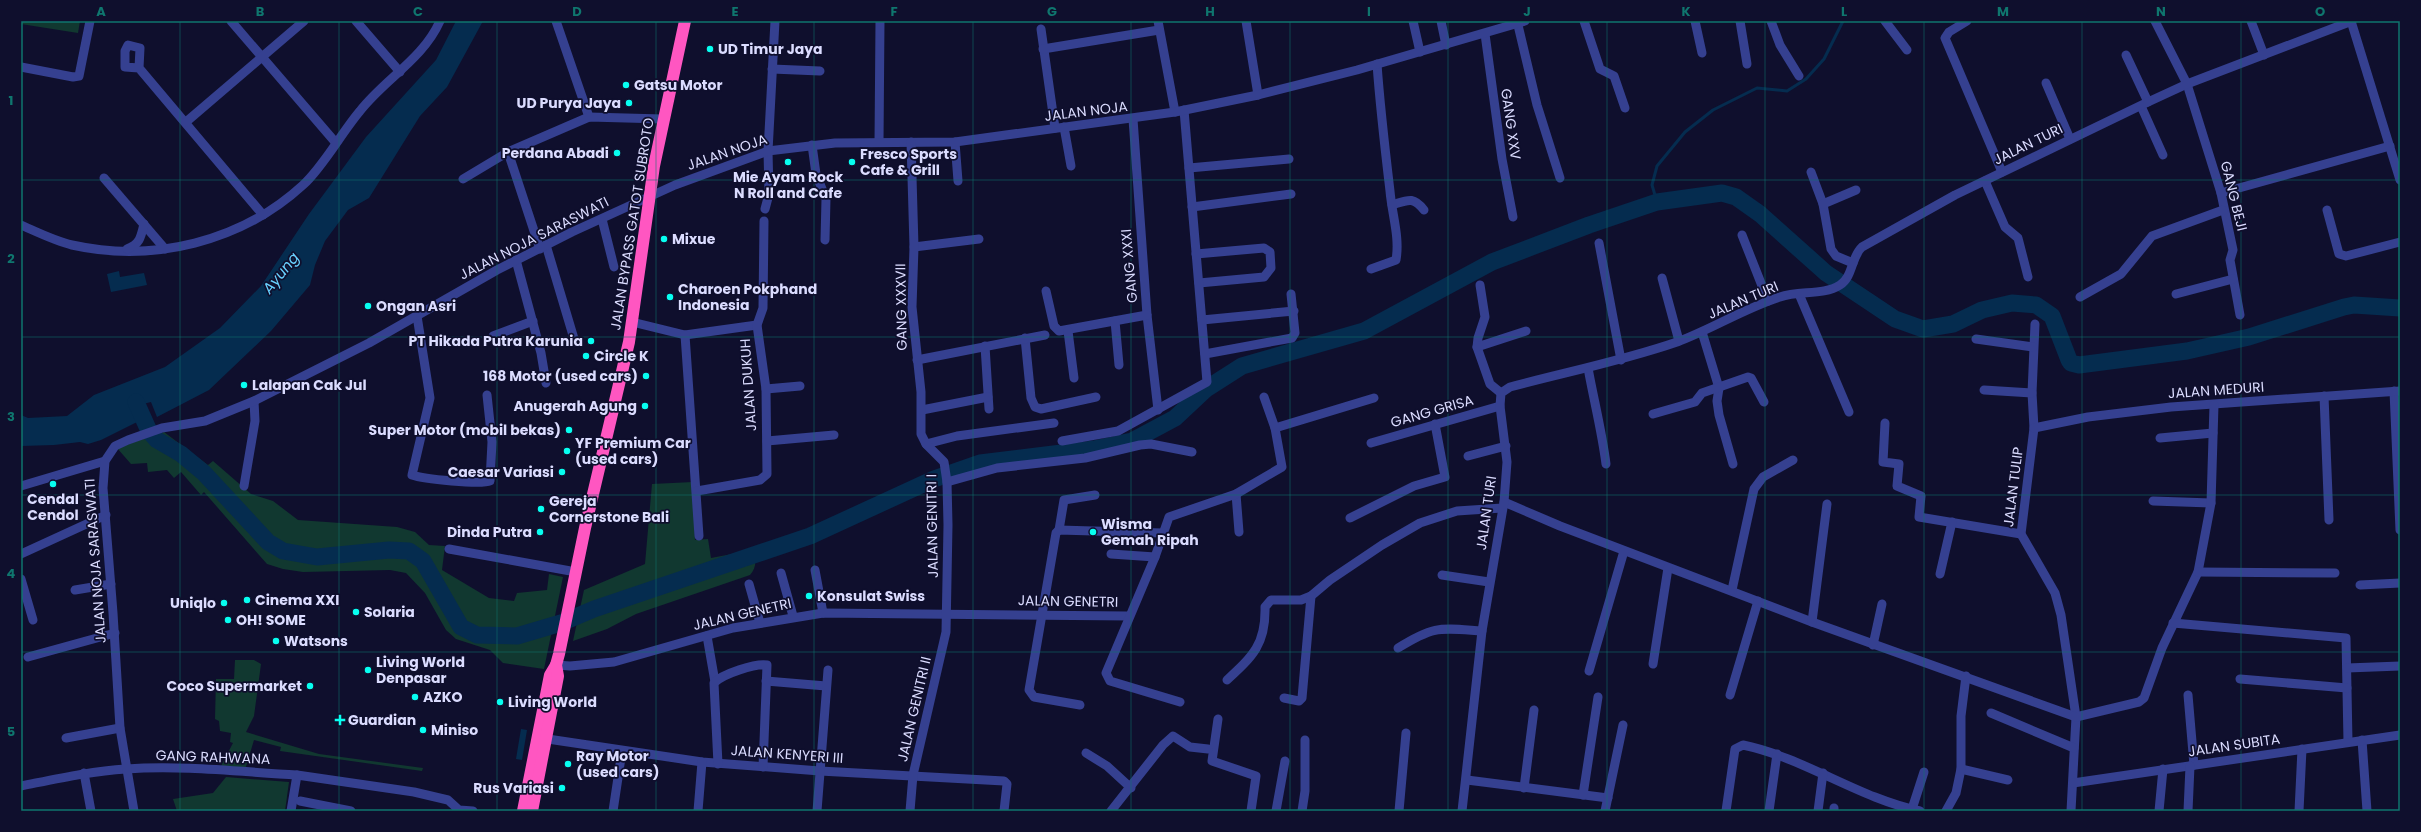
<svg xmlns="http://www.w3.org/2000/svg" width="2421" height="832" font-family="Poppins,sans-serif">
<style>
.green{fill:#113830}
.water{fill:#052c4f}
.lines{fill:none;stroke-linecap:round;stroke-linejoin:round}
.stream{stroke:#052c4f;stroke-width:3}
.river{stroke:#052c4f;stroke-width:17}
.minor{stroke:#354090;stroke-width:9}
.highway{stroke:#ff56c1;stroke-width:12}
.grid{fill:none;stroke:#0f766e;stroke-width:1;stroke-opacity:0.55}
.poi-dot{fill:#07fff1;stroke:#0f0f2d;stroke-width:1.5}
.labels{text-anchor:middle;stroke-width:3.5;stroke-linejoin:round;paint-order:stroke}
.poi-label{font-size:14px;font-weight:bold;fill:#dbdcff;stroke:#0f0f2d;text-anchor:start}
.street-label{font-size:14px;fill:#dbdcff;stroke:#0f0f2d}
.water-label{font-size:15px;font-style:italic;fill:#69d1ff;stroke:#0f0f2d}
.neatline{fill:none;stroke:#0f766e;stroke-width:1.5}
.grid-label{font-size:13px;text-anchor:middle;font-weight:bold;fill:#0f766e}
</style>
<rect width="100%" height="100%" fill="#0f0f2d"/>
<g class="green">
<polygon points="21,21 80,21 78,33 21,24"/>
<polygon points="164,432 208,465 213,461 251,494 273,501 298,520 397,527 415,532 429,545 445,546 442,570 489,598 514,601 517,593 547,590 549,574 563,577 544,669 503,663 490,650 456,639 446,630 425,593 406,573 390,570 303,572 283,569 267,564 204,492 201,495 181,472 174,478 167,470 148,472 147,463 131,464 117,448"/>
<path d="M693,482l2,58 13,-1 3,19 42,-8c3,10 4,17 -3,25l-114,39 -29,15 -34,12 11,-51 61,-26 7,-80z"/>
<polygon points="235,660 254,660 261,664 254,716 246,732 319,754 423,768 422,771 280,751 281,747 254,740 245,770 221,766 233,743 230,742 231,733 220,731 219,721 215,719 216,679 234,679"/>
<polygon points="226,777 289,782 285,811 177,811 173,799 213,793"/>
</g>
<g class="water">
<polygon points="456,21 483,21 447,87 420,116 369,198 348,210 325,241 315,265 310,285 271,331 209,390 157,417 151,402 143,404 149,420 135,423 101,440 88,444 80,442 54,445 21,446 21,415 28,418 67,416 94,395 165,367 220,328 261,286 309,214 366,137 436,60"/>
<polygon points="119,271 120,277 144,273 147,285 111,292 107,274"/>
<polygon points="521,729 527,730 522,760 516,759"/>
</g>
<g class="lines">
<polyline class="stream" points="1657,202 1652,185 1657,166 1685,132 1713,110 1757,88 1787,91 1806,79 1824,59 1843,21"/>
<polyline class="river" points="136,402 149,431 157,440 181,454 204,473 268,542 283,551 317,557 389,550 409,551 423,561 461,627 477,635 517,636 561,623 594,609 810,536 934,479 980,463 1094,449 1132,441 1175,418 1206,389 1242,366 1364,331 1492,262 1589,225 1657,202 1722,193 1736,197 1760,214 1826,273 1895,319 1923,329 1953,324 1982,310 2012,303 2036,305 2052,316 2069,360 2071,363 2079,365 2187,351 2249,337 2344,307 2354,305 2400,308"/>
<g class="minor">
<polyline points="231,21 336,143"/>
<polyline points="356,21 400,72"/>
<polyline points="556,21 589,117"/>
<polyline points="1158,21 1175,112"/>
<polyline points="1246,21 1258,95"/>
<polyline points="1413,21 1420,52"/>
<polyline points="1441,21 1446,45"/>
<polyline points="1517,21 1537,105 1560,178"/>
<polyline points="1584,21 1600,69 1614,76 1625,108"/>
<polyline points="1695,21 1702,53"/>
<polyline points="1740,21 1747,64"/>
<polyline points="1771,21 1780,45 1799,76"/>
<polyline points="1885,21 1907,50"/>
<polyline points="1967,21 1949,32 1945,38 2002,172"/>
<polyline points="2155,21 2187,84 2221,193 2233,250 2230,260 2240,315"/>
<polyline points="2251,21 2264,55"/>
<polyline points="2351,21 2400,180"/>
<polyline points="1041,29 1055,128"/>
<polyline points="1485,34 1502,159 1513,217"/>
<polyline points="1043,49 1159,30"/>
<polyline points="2126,55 2148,102"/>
<polyline points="21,67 73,77 79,76 90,21"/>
<polyline points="139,68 125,67 125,51 128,45 140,48 139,68 263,215"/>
<polyline points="772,69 820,71"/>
<polyline points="2046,83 2070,139"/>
<polyline points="2141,106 2163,155"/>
<polyline points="1133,119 1147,315 1158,410"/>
<polyline points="186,122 304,21"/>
<polyline points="1064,127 1071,166"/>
<polyline points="879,142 880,21"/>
<polyline points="955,142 958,181"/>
<polyline points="812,145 816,174 826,199 825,240"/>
<polyline points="508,152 540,249"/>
<polyline points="1189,168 1289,159"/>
<polyline points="1811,172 1823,204 1831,249 1836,256 1853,263"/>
<polyline points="104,178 165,249"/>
<polyline points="463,179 508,152 589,117 663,119"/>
<polyline points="1985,181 2005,227 2018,238 2028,277"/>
<polyline points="2221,193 2390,146"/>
<polyline points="1823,204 1856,190"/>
<path d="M1392,205c16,-5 21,-9 32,5"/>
<polyline points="1192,207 1291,194"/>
<polyline points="765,209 769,194 768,151 775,21"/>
<polyline points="2327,210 2339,254 2346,256 2400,242"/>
<polyline points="602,219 614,267"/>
<path d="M21,225c16,7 34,16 51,20 81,18 169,-3 231,-60 20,-18 39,-53 57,-74 25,-32 63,-52 80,-90"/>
<polyline points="1742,235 1768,301"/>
<polyline points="1599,243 1621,360"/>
<polyline points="546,245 575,342"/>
<polyline points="914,247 979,239"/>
<path d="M127,249c13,-5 14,-12 17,-25"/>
<polyline points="1196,254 1264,248 1270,252 1271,268 1264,277 1199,283"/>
<polyline points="516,260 541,353 546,383"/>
<path d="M1371,269l25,-9c4,-23 -4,-45 -6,-69 -5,-42 -10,-85 -13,-127"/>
<polyline points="1662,278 1679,341"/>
<polyline points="1480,285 1485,317 1478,338 1477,347 1490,384 1501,393"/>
<polyline points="1046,291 1054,326 1059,331 1147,315"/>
<polyline points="1799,294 1849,412"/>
<polyline points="2176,294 2233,279"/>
<polyline points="2080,297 2121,274 2152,236 2223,210"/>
<path d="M417,316l13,82 -18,77c11,4 69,10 78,6l2,-39 -5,-47"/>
<polyline points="1202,320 1294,311"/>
<polyline points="1115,321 1119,365"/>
<polyline points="632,322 685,335 757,325"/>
<polyline points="2035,324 2032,393 2034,428 2021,534 2055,593 2061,615 2076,717 2071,811"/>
<polyline points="1068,331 1074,378"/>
<polyline points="1702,332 1719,388 1717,401 1719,415 1733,464"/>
<polyline points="685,335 699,536"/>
<polyline points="493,336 533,321"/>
<polyline points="1025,338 1031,398 1035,407 1041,409 1096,397"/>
<polyline points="1976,339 2033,347"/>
<polyline points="985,346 989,409"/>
<polyline points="1477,347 1526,331"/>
<polyline points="1205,354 1292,338 1295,333 1291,294"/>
<polyline points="917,360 1045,335"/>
<path d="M1588,368c6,33 14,64 18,96"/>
<polyline points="766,389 800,386"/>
<polyline points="1984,390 2032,393"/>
<polyline points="2394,391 2400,530"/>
<polyline points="2324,396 2329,520"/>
<polyline points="922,410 988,397"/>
<polyline points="1653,414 1695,402 1702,393 1748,377 1751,378 1764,402"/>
<polyline points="1885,423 1883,462 1899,464 1897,486 1921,496 1919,517 2021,534"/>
<polyline points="1275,428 1374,398"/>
<polyline points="2034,428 2088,417 2171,407 2400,391"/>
<polyline points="2160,438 2213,433"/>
<polyline points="767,441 834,435"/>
<polyline points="1062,441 1118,431 1207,382 1184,110"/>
<polyline points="1371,443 1500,406"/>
<polyline points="926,444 957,436 1054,423"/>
<polyline points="1468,456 1506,446"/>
<polyline points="947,482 997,468 1085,458 1140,445 1151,444 1192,452"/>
<polyline points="21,486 105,461"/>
<polyline points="244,486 255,421 254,401"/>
<polyline points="697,491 760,480 767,474 766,389 757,325 763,308 764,221"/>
<polyline points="1236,494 1239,532"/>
<polyline points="2153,501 2211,503"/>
<polyline points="1504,502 1560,526 1812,622 2076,717 2139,702 2144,698 2162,648 2198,572 2211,503 2214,405"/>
<polyline points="1350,518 1414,486 1445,477 1435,424"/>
<polyline points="1059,530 1064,500 1095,495"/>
<polyline points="449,549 576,572"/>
<polyline points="21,554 106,515"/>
<polyline points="1111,554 1155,557"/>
<polyline points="815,570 823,613"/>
<polyline points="2198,572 2335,573"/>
<polyline points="781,573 793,616"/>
<polyline points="1940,574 1952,522"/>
<polyline points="1442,575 1489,582"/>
<polyline points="21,579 33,620"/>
<polyline points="749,584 760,623"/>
<polyline points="2360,585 2400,583"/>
<polyline points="75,590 111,584"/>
<polyline points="1732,590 1754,489 1763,477 1793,460"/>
<polyline points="1812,622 1827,504"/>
<polyline points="2173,623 2346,638 2348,742"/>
<polyline points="707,636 715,682"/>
<polyline points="1873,645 1882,604"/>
<path d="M1398,648c37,-23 42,-20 84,-17"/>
<polyline points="28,657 115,633"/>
<polyline points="1653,664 1668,568"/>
<polyline points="556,665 570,666 614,662 733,628 823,613 1129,616"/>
<polyline points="2347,668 2400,666"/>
<polyline points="1589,671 1624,551"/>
<polyline points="2240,679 2347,688"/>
<path d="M1227,680c26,-24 39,-36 38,-73l6,-7h30l10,-4 19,-16 52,-35 38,-22 37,-12 45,-3"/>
<polyline points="766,681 826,686"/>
<polyline points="1730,695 1758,601"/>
<polyline points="2188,695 2194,765"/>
<polyline points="1284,698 1299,701 1302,698 1311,596"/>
<polyline points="1180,702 1110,681 1106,673 1155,557 1169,517 1236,494 1282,467 1275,428 1264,397"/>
<polyline points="1080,705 1034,697 1029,690 1056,533 1059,530 1162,533"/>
<polyline points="1991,713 2074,748"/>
<polyline points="1218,719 1212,761 1256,776 1251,811"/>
<polyline points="66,738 120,728"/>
<polyline points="541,738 702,762 820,771 1004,781 1007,784 1004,811"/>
<polyline points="2362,740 2367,811"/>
<polyline points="1086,753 1107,766 1131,788"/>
<path d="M718,764l-4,-81c8,-9 42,-20 53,-18l-4,102"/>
<polyline points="1961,769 2008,780"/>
<polyline points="84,773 91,811"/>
<polyline points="297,775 414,792 448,800 459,810 473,811"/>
<polyline points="1467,780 1608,798"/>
<polyline points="2073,783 2400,735"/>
<path d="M21,786c35,-7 70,-15 105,-17 57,-4 115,3 171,6l-6,36"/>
<polyline points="1524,788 1534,710"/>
<polyline points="1583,795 1598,697"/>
<polyline points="300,801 351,811"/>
<polyline points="1912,809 1924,772"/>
<polyline points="134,811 120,728 113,613 103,488 105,461 115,446 128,440 162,428 205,421 254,401 369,343 497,270 572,232 675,185 768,151 835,143 955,142 1175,112 1258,95 1357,70 1525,21"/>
<polyline points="613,811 622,751"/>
<polyline points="698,811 702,762"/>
<polyline points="817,811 828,670"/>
<polyline points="910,811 913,775 946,632 948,525 947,482 944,462 926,444 921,434 921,392 912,307 914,247 911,142"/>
<polyline points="1111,811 1163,745 1173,736 1190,747 1208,749"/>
<polyline points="1276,811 1285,761"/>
<polyline points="1302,811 1305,791 1305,740"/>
<polyline points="1399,811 1406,733"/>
<path d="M1462,811l20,-180 22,-129 3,-40 -7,-56 1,-13 9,-6c56,-15 112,-26 167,-45 35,-13 68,-34 103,-45 19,-7 43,-1 60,-12 13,-8 11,-28 22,-38l93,-52 193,-93 39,-18 165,-63"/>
<polyline points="1605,811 1623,725"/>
<path d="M1726,811l9,-62 8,-4c62,13 115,53 177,66"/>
<polyline points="1769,811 1777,754"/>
<polyline points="1818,811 1823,773"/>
<polyline points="1834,811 1834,808"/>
<polyline points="1946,811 1956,793 1961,769 1961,716 1966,676"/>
<polyline points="2159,811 2163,769"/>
<polyline points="2188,811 2190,766"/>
<polyline points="2299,811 2302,749"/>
</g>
<g class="highway">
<polyline points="523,811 550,675 556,665"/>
<polyline points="532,811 558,676 556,665 559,654 585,528 629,342 654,166 685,21"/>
</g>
</g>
<path class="grid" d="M180,21v790M339,21v790M497,21v790M656,21v790M814,21v790M973,21v790M1131,21v790M1290,21v790M1448,21v790M1607,21v790M1765,21v790M1924,21v790M2082,21v790M2241,21v790M21,180h2379M21,337h2379M21,495h2379M21,652h2379"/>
<g class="poi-dot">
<circle cx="710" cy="49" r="4"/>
<circle cx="626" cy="85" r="4"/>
<circle cx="629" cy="103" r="4"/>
<circle cx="617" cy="153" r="4"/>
<circle cx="788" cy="162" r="4"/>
<circle cx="852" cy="162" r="4"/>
<circle cx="664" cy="239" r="4"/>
<circle cx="670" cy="297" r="4"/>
<circle cx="368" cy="306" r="4"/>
<circle cx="591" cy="341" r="4"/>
<circle cx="586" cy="356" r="4"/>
<circle cx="646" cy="376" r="4"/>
<circle cx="244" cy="385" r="4"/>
<circle cx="645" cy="406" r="4"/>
<circle cx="569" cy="430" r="4"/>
<circle cx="567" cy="451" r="4"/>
<circle cx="562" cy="472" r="4"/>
<circle cx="53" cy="484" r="4"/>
<circle cx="541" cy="509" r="4"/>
<circle cx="540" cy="532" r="4"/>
<circle cx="1093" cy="532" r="4"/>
<circle cx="809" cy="596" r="4"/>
<circle cx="247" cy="600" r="4"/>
<circle cx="224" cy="603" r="4"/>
<circle cx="356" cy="612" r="4"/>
<circle cx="228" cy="620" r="4"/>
<circle cx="276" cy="641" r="4"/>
<circle cx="368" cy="670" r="4"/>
<circle cx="310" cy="686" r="4"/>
<circle cx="415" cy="697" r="4"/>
<circle cx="500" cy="702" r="4"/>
<path d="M338 714h4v4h4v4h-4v4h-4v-4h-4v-4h4z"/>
<circle cx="423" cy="730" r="4"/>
<circle cx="568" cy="764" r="4"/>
<circle cx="562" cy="788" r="4"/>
</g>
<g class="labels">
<g class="poi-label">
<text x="718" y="54">UD Timur Jaya</text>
<text x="634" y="90">Gatsu Motor</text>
<text x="621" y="108" text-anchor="end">UD Purya Jaya</text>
<text x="609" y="158" text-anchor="end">Perdana Abadi</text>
<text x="860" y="159">Fresco Sports<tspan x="860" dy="16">Cafe &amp; Grill</tspan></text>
<text x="788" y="182" text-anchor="middle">Mie Ayam Rock<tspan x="788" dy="16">N Roll and Cafe</tspan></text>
<text x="672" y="244">Mixue</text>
<text x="678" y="294">Charoen Pokphand<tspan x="678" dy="16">Indonesia</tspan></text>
<text x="376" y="311">Ongan Asri</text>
<text x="583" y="346" text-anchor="end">PT Hikada Putra Karunia</text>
<text x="594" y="361">Circle K</text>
<text x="638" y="381" text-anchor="end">168 Motor (used cars)</text>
<text x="252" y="390">Lalapan Cak Jul</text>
<text x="637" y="411" text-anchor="end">Anugerah Agung</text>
<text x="561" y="435" text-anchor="end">Super Motor (mobil bekas)</text>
<text x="575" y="448">YF Premium Car<tspan x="575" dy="16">(used cars)</tspan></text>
<text x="554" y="477" text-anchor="end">Caesar Variasi</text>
<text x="53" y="504" text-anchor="middle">Cendal<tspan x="53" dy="16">Cendol</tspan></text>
<text x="549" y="506">Gereja<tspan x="549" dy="16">Cornerstone Bali</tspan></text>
<text x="1101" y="529">Wisma<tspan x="1101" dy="16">Gemah Ripah</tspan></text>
<text x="532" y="537" text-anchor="end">Dinda Putra</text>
<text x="817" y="601">Konsulat Swiss</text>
<text x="255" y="605">Cinema XXI</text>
<text x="216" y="608" text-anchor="end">Uniqlo</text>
<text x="364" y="617">Solaria</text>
<text x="236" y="625">OH! SOME</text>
<text x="284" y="646">Watsons</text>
<text x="376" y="667">Living World<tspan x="376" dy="16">Denpasar</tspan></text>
<text x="302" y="691" text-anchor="end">Coco Supermarket</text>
<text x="423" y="702">AZKO</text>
<text x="508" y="707">Living World</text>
<text x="348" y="725">Guardian</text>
<text x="431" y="735">Miniso</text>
<text x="576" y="761">Ray Motor<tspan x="576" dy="16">(used cars)</tspan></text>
<text x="554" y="793" text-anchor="end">Rus Variasi</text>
</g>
<g class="street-label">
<text transform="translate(1086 111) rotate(-7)" y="5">JALAN NOJA</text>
<text transform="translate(1511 124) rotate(82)" y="5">GANG XXV</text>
<text transform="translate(2028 144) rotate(-26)" y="5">JALAN TURI</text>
<text transform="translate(727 152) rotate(-19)" y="5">JALAN NOJA</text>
<text transform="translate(2234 196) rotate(76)" y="5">GANG BEJI</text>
<text transform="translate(632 224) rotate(-81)" y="5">JALAN BYPASS GATOT SUBROTO</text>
<text transform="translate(534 238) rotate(-27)" y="5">JALAN NOJA SARASWATI</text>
<text transform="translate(1129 266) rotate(-95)" y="5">GANG XXXI</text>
<text transform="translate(1743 300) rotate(-23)" y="5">JALAN TURI</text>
<text transform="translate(901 307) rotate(-91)" y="5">GANG XXXVII</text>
<text transform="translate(748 385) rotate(-94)" y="5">JALAN DUKUH</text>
<text transform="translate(2216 390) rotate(-4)" y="5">JALAN MEDURI</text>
<text transform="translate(1432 411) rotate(-16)" y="5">GANG GRISA</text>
<text transform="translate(2013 487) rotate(-83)" y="5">JALAN TULIP</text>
<text transform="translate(1486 513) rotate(-82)" y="5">JALAN TURI</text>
<text transform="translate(932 526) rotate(-91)" y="5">JALAN GENITRI I</text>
<text transform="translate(95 561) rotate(-94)" y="5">JALAN NOJA SARASWATI</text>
<text transform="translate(1068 601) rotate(1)" y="5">JALAN GENETRI</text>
<text transform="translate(742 614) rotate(-13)" y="5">JALAN GENETRI</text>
<text transform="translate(914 709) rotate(-77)" y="5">JALAN GENITRI II</text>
<text transform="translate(2234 745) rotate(-8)" y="5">JALAN SUBITA</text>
<text transform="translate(787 754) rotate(4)" y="5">JALAN KENYERI III</text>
<text transform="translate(213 757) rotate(2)" y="5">GANG RAHWANA</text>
</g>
<g class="water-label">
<text transform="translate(281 273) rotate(-51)" y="5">Ayung</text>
</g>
</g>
<rect width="2421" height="832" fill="none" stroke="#0f0f2d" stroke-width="44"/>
<rect x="22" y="22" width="2377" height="788" class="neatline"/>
<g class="grid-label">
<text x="101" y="16">A</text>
<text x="260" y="16">B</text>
<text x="418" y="16">C</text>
<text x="577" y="16">D</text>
<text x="735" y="16">E</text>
<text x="894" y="16">F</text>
<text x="1052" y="16">G</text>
<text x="1210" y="16">H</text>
<text x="1369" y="16">I</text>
<text x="1527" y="16">J</text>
<text x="1686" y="16">K</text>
<text x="1844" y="16">L</text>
<text x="2003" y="16">M</text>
<text x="2161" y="16">N</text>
<text x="2320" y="16">O</text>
<text x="11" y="105">1</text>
<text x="11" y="263">2</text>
<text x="11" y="421">3</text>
<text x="11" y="578">4</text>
<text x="11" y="736">5</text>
</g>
</svg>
